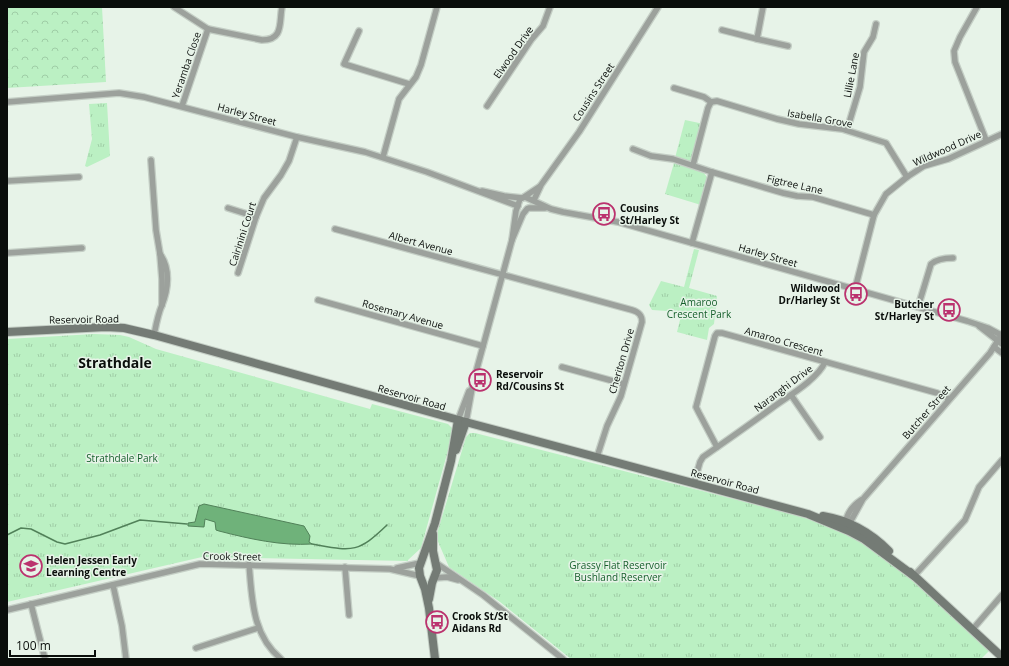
<svg xmlns="http://www.w3.org/2000/svg" width="1009" height="666" font-family="'Open Sans',sans-serif">
<style>
.forest{fill:url(#forest-crowns)}
.park{fill:url(#park-tufts)}
.water{fill:#6fb27a;stroke:#518159}
.lines{fill:none;stroke-linecap:round;stroke-linejoin:round}
.stream{stroke:#518159;stroke-width:1.5}
.street-casing{stroke:#c4cec5;stroke-width:8}
.secondary-casing{stroke:#c4cec5;stroke-width:10}
.street{stroke:#9ca19c;stroke-width:5.5}
.secondary{stroke:#747b75;stroke-width:8}
.labels{text-anchor:middle;stroke-width:3;stroke-linejoin:round;paint-order:stroke}
.street-label{font-size:10px;fill:#0a0e0b;stroke:#e7f3e8}
.poi-label{font-size:10px;font-weight:bold;fill:#0a0e0b;stroke:#e7f3e8;text-anchor:start}
.park-label{font-size:10px;fill:#155f2b;stroke:#e7f3e8}
.district-label{font-size:14px;font-weight:bold;fill:#0a0e0b;stroke:#e7f3e8}
</style>
<defs>
<pattern id="forest-crowns" width="20" height="18" patternUnits="userSpaceOnUse"><rect width="20" height="18" fill="#bbf0c3"/><path d="M2 6a3 3 0 1 1 6 0M12 15a3 3 0 1 1 6 0" fill="none" stroke="#9fcda6"/></pattern>
<pattern id="park-tufts" width="24" height="20" patternUnits="userSpaceOnUse"><rect width="24" height="20" fill="#bbf0c3"/><path d="M3 7l-1-3M5 7V3M7 7l1-3M15 17l-1-3M17 17v-4M19 17l1-3" fill="none" stroke="#9fcda6"/></pattern>
</defs>
<rect width="100%" height="100%" fill="#e7f3e8"/>
<polygon class="forest" points="7,7 102,7 106,82 7,88"/>
<g class="park">
<polygon points="107,103 110,156 87,167 85,166 92,139 89,104"/>
<polygon points="685,120 704,124 693,163 675,158"/>
<polygon points="674,163 704,173 709,180 701,205 665,194"/>
<polygon points="694,249 699,250 689,288 717,296 714,324 709,328 707,340 677,332 682,312 652,310 649,305 661,281 684,287"/>
<polygon points="94,334 120,335 129,337 156,349 370,409 372,404 448,424 452,428 452,436 421,548 408,560 408,561 202,557 7,602 7,339"/>
<polygon points="470,433 475,433 792,514 845,531 897,566 989,651 981,659 571,659 500,602 449,567 436,537 466,437"/>
</g>
<path class="water" d="M204,504l100,22 6,10 -1,6 3,2c-31,2 -62,-5 -93,-13l-3,-1 -1,-8 -10,-3 -1,8 -16,-1v-3l7,-1 4,-16z"/>
<g class="lines">
<g class="stream">
<polyline points="7,535 21,528 31,529 57,542 65,544 100,535 140,520 187,524"/>
<path d="M312,544c40,7 45,10 75,-19"/>
</g>
<g class="street-casing">
<g id="street">
<polyline points="174,7 208,29"/>
<polyline points="977,7 960,37 954,51 955,62 986,140"/>
<polyline points="722,30 757,39 763,7"/>
<polyline points="359,31 344,64 409,84"/>
<polyline points="757,39 788,46"/>
<polyline points="674,88 704,97 711,102 708,108 693,165"/>
<polyline points="7,102 119,93 144,97 297,137 365,152 427,172 518,206"/>
<polyline points="711,102 717,101 777,119 799,124 842,129 886,143 907,177"/>
<path d="M182,106l26,-77 54,11c22,0 17,-18 20,-33"/>
<polyline points="487,106 531,40 543,26 550,7"/>
<polyline points="847,130 860,87 864,52 873,37 876,24"/>
<polyline points="633,149 651,156 673,159 712,172"/>
<polyline points="383,157 399,99 416,77 421,65 437,7"/>
<polyline points="151,160 156,230 160,254 162,279 162,305"/>
<polyline points="7,181 79,177"/>
<polyline points="482,191 504,196 522,198"/>
<polyline points="524,197 539,187"/>
<polyline points="534,200 541,185 579,132 658,7"/>
<polyline points="228,208 256,217"/>
<polyline points="529,208 545,208"/>
<path d="M335,229l297,81c7,2 10,5 10,12l-21,74 -14,30 -10,31"/>
<polyline points="512,240 516,211 520,199 525,197 551,209 563,212 618,222 967,321 988,328 1001,335"/>
<polyline points="692,243 712,172 783,193 797,196 813,197 874,215"/>
<polyline points="7,253 82,248"/>
<polyline points="238,273 256,217 264,198 281,175 289,161 297,137"/>
<polyline points="855,289 874,215 886,194 907,177 924,166 948,159 1002,134"/>
<polyline points="318,300 483,346"/>
<path d="M918,307l13,-43c6,-5 14,-6 22,-6"/>
<polyline points="979,326 1002,344"/>
<path d="M154,335c2,-10 4,-21 8,-30 6,-15 9,-36 -2,-51"/>
<polyline points="994,347 1002,353"/>
<polyline points="562,367 624,384"/>
<polyline points="791,395 820,437"/>
<polyline points="458,420 469,391"/>
<polyline points="466,422 473,383 512,240 523,214 527,209"/>
<polyline points="717,447 699,413 696,407 715,336 717,333 722,333 937,393 949,399"/>
<path d="M694,483l6,-21 3,-5c23,-16 46,-32 69,-49 15,-11 46,-29 53,-46"/>
<path d="M845,526c1,-11 7,-20 16,-26"/>
<polyline points="848,526 863,499 990,353 1002,334"/>
<polyline points="436,563 483,595 563,659"/>
<path d="M249,564c3,35 3,71 32,95"/>
<polyline points="345,567 349,615"/>
<polyline points="397,568 420,563"/>
<polyline points="914,576 965,520 979,487 1002,460"/>
<polyline points="434,578 447,577 458,580"/>
<polyline points="113,585 122,626 126,659"/>
<polyline points="31,604 45,659"/>
<polyline points="7,610 200,564 390,569 420,576"/>
<polyline points="972,630 1002,595"/>
<polyline points="196,648 258,628"/>
</g>
</g>
<g class="secondary-casing">
<g id="secondary">
<polyline points="7,332 106,327 124,328 154,335 473,424 808,514 849,531 864,539 914,576"/>
<polyline points="456,450 466,422"/>
<path d="M823,516c25,4 48,17 66,35"/>
<polyline points="910,572 1002,657"/>
<polyline points="429,599 432,583 437,570 433,551 433,534"/>
<polyline points="435,659 429,608 425,589 420,576 419,568 435,523 451,461 458,420"/>
</g>
</g>
<use href="#street" class="street"/>
<use href="#secondary" class="secondary"/>
</g>
<defs>
<g id="bus-ring" transform="scale(1.15)"><circle r="9.5" fill="#e7f3e8" stroke="#bb326e" stroke-width="1.5"/><path d="M-5-6H5V4H4V6H2V4H-2V6H-4V4H-5ZM-3.5-4V0h7V-4ZM-3.5 1.2v1.5H-2V1.2ZM2 1.2v1.5H3.5V1.2Z" fill="#bb326e"/></g>
<g id="school-ring" transform="scale(1.15)"><circle r="9.5" fill="#e7f3e8" stroke="#bb326e" stroke-width="1.5"/><path d="M0-5L7-2L0 1L-7-2ZM-4 1L0 2.5L4 1V4Q0 6-4 4Z" fill="#bb326e"/></g>
</defs>
<g fill-rule="evenodd">
<use href="#bus-ring" x="604" y="214"/>
<use href="#bus-ring" x="856" y="294"/>
<use href="#bus-ring" x="949" y="310"/>
<use href="#bus-ring" x="480" y="380"/>
<use href="#school-ring" x="31" y="566"/>
<use href="#bus-ring" x="437" y="622"/>
</g>
<g class="labels">
<g class="street-label">
<text transform="translate(513 52) rotate(-55)" y="4">Elwood Drive</text>
<text transform="translate(186 65) rotate(-71)" y="4">Yeramba Close</text>
<text transform="translate(851 75) rotate(-79)" y="4">Lillie Lane</text>
<text transform="translate(593 92) rotate(-57)" y="4">Cousins Street</text>
<text transform="translate(247 114) rotate(15)" y="4">Harley Street</text>
<text transform="translate(820 118) rotate(10)" y="4">Isabella Grove</text>
<text transform="translate(947 148) rotate(-24)" y="4">Wildwood Drive</text>
<text transform="translate(795 184) rotate(13)" y="4">Figtree Lane</text>
<text transform="translate(242 234) rotate(-72)" y="4">Cairinini Court</text>
<text transform="translate(421 243) rotate(15)" y="4">Albert Avenue</text>
<text transform="translate(768 255) rotate(16)" y="4">Harley Street</text>
<text transform="translate(403 314) rotate(16)" y="4">Rosemary Avenue</text>
<text transform="translate(84 319) rotate(-1)" y="4">Reservoir Road</text>
<text transform="translate(784 341) rotate(16)" y="4">Amaroo Crescent</text>
<text transform="translate(621 361) rotate(-74)" y="4">Cheriton Drive</text>
<text transform="translate(783 388) rotate(-37)" y="4">Naranghi Drive</text>
<text transform="translate(412 397) rotate(16)" y="4">Reservoir Road</text>
<text transform="translate(926 412) rotate(-49)" y="4">Butcher Street</text>
<text transform="translate(725 481) rotate(15)" y="4">Reservoir Road</text>
<text transform="translate(232 556) rotate(1)" y="4">Crook Street</text>
</g>
<g class="poi-label">
<text x="620" y="212">Cousins<tspan x="620" dy="12">St/Harley St</tspan></text>
<text x="840" y="292" text-anchor="end">Wildwood<tspan x="840" dy="12">Dr/Harley St</tspan></text>
<text x="934" y="308" text-anchor="end">Butcher<tspan x="934" dy="12">St/Harley St</tspan></text>
<text x="496" y="378">Reservoir<tspan x="496" dy="12">Rd/Cousins St</tspan></text>
<text x="46" y="564">Helen Jessen Early<tspan x="46" dy="12">Learning Centre</tspan></text>
<text x="452" y="620">Crook St/St<tspan x="452" dy="12">Aidans Rd</tspan></text>
</g>
<g class="park-label">
<text x="699" y="306">Amaroo<tspan x="699" dy="12">Crescent Park</tspan></text>
<text x="122" y="462">Strathdale Park</text>
<text x="618" y="569">Grassy Flat Reservoir<tspan x="618" dy="12">Bushland Reserver</tspan></text>
</g>
<g class="district-label">
<text x="115" y="368">Strathdale</text>
</g>
</g>
<rect width="1009" height="666" fill="none" stroke="#0a0e0b" stroke-width="16"/>
<path d="M10 650v6h85v-6" fill="none" stroke="#0a0e0b" stroke-width="2"/>
<text x="16" y="650" font-size="12" fill="#0a0e0b" stroke="#e7f3e8" stroke-width="3" paint-order="stroke">100 m</text>
</svg>
